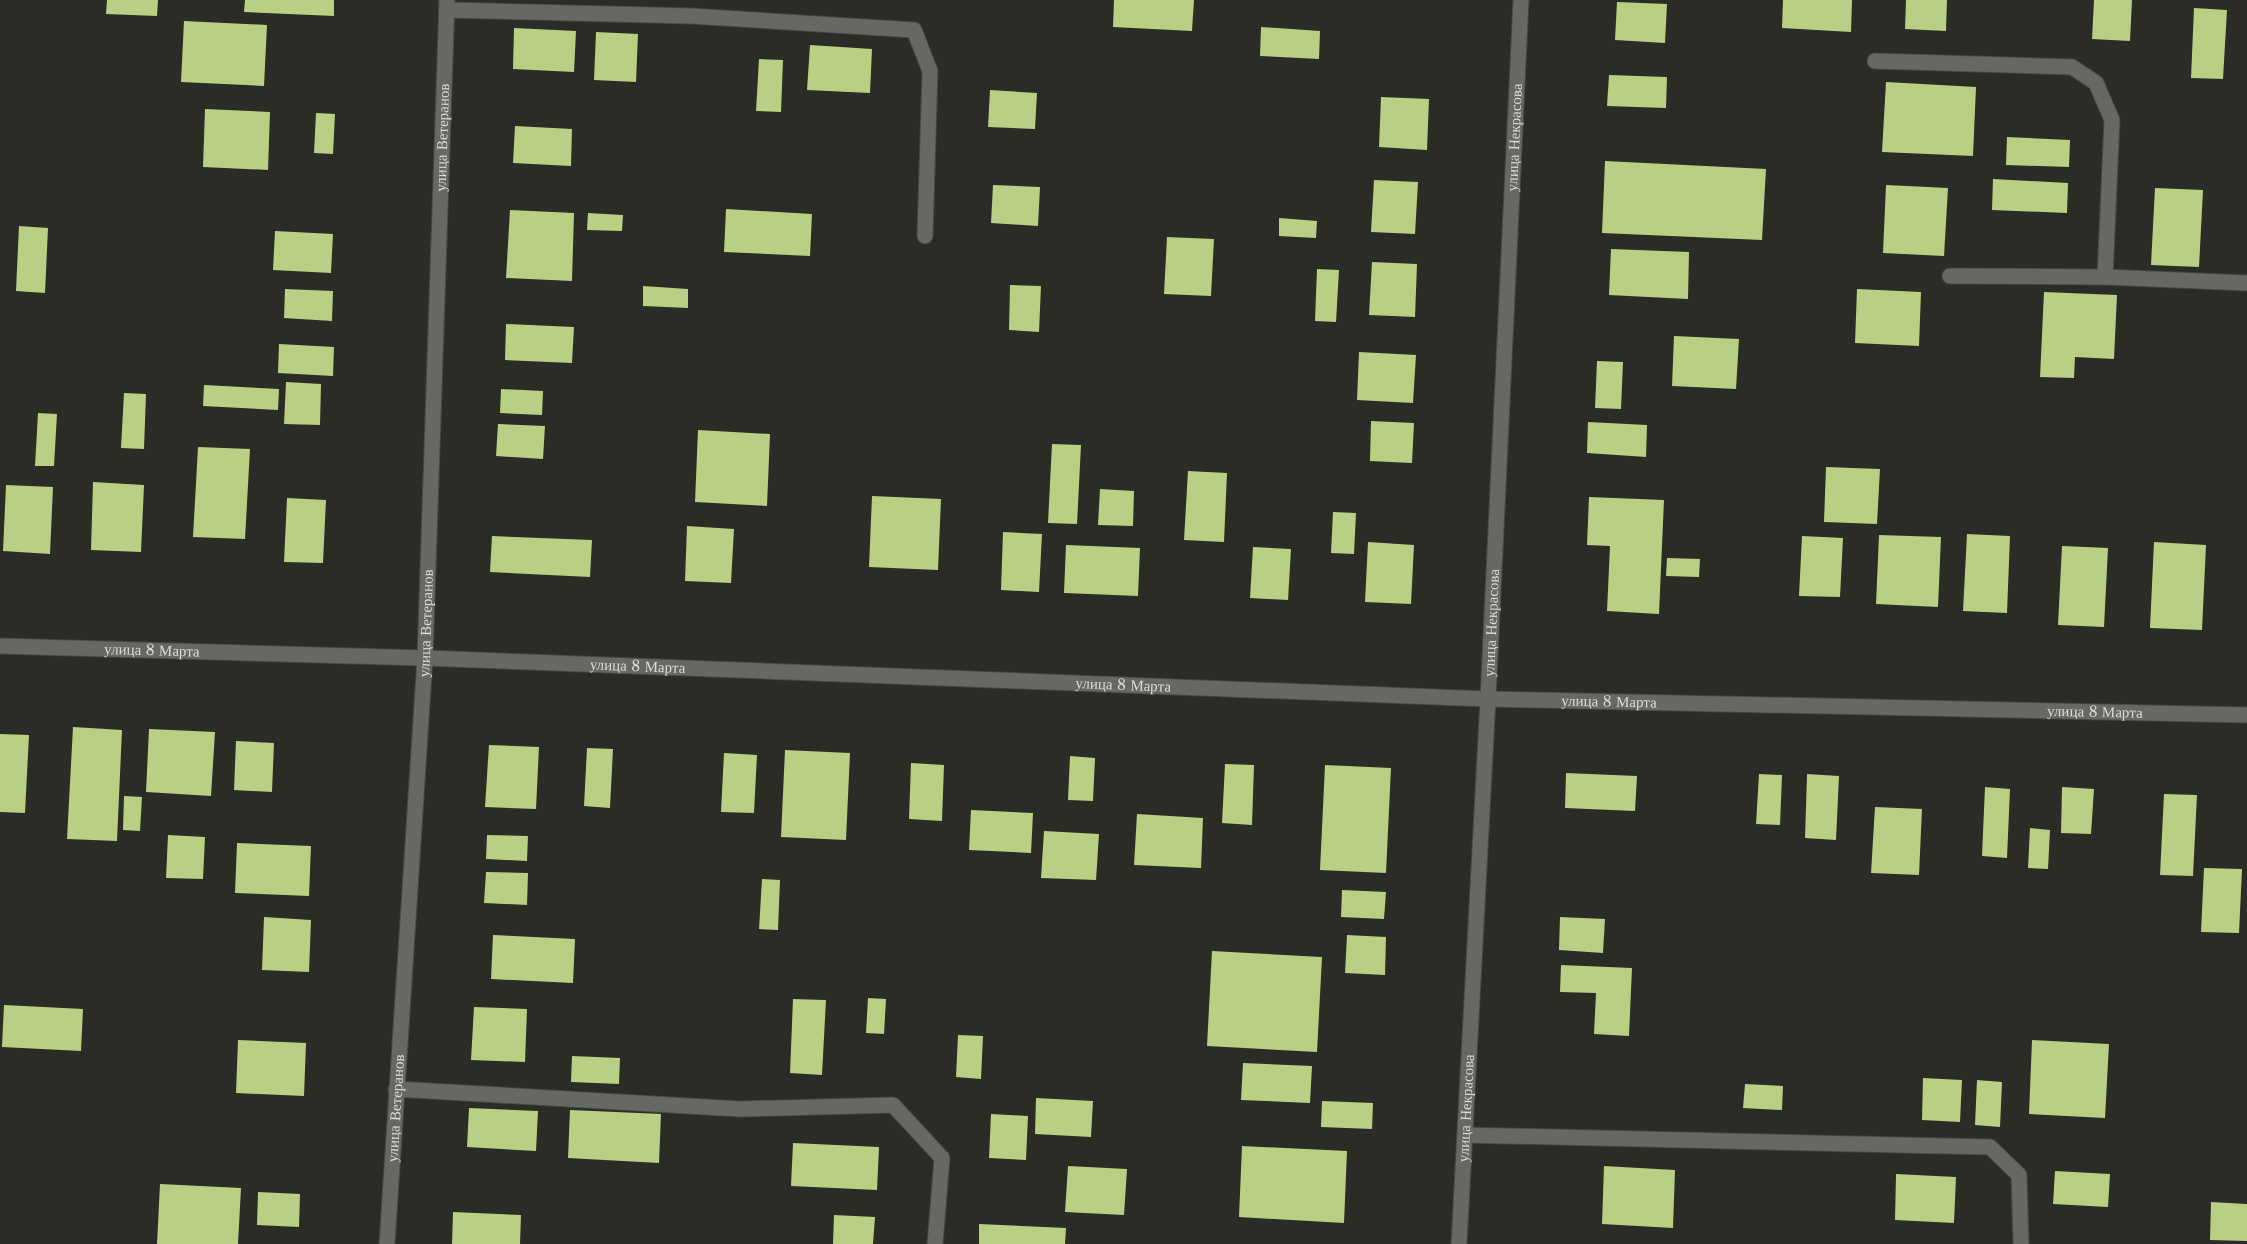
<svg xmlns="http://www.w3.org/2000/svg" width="2247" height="1244" font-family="'Libre Baskerville',serif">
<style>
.building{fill:#b9cf83}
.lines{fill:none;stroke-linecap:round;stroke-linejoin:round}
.minor-casing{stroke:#464841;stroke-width:17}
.minor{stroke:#666864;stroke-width:15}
.labels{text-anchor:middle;stroke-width:6;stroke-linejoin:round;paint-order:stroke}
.street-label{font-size:15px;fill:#dadcd7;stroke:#2a2c25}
</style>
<rect width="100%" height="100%" fill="#2a2c25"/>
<g class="building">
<polygon points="107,0 158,0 157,16 106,14"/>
<polygon points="245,0 334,0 334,16 244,12"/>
<polygon points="1114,0 1194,0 1192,31 1113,27"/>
<polygon points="1783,0 1852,0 1851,32 1782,28"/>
<polygon points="1906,0 1947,0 1946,31 1905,29"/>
<polygon points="2094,0 2132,0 2130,41 2092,39"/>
<polygon points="1617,2 1667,4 1665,43 1615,40"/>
<polygon points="2194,8 2227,10 2223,79 2191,78"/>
<polygon points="184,21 267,25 264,86 181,82"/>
<polygon points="1261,27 1320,31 1319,59 1260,56"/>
<polygon points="514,28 576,31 574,72 513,69"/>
<polygon points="596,32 638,34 636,82 594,80"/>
<polygon points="810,45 872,49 870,93 807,90"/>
<polygon points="759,59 783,60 781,112 756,111"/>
<polygon points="1609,75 1667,77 1666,108 1607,106"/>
<polygon points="1886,82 1976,87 1973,156 1882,152"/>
<polygon points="990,90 1037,93 1035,129 988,127"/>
<polygon points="1381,97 1429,99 1427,150 1379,147"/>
<polygon points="205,109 270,112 268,170 203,167"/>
<polygon points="316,113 335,114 333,154 314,153"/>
<polygon points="515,126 572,129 571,166 513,163"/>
<polygon points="2007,137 2070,140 2069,167 2006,165"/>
<polygon points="1605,161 1766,169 1762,240 1602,233"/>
<polygon points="1993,179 2068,183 2067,213 1992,210"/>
<polygon points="1374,180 1418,182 1415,234 1371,232"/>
<polygon points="993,185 1040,187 1038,226 991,223"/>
<polygon points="1886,185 1948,188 1944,256 1883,253"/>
<polygon points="2155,188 2203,190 2199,267 2151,265"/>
<polygon points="726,209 812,214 810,256 724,252"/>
<polygon points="510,210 574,213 572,281 506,278"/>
<polygon points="588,213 623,215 622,231 587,230"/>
<polygon points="1279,218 1317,221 1316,238 1279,236"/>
<polygon points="19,226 48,228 45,293 16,291"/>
<polygon points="275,231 333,234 331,273 273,270"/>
<polygon points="1167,237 1214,239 1211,296 1164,294"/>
<polygon points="1611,249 1689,252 1688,299 1609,295"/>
<polygon points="1372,262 1417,264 1415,317 1369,315"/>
<polygon points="1317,269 1339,270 1336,322 1315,321"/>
<polygon points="1010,285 1041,286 1039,332 1009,330"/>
<polygon points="643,286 688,289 688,308 643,306"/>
<polygon points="285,289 333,291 332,321 284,318"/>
<polygon points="1857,289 1921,292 1919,346 1855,343"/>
<polygon points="2044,292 2117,295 2114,359 2075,357 2074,378 2040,377"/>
<polygon points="506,324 574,327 572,363 505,360"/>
<polygon points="1674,336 1739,339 1736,389 1672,386"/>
<polygon points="279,344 334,347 333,376 278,373"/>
<polygon points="1359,352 1416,355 1413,403 1357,400"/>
<polygon points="1597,361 1623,362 1621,409 1595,408"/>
<polygon points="286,382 321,384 320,425 284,424"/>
<polygon points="204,385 279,389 278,410 203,406"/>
<polygon points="501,389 543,391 542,415 500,413"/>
<polygon points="124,393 146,394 144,449 121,448"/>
<polygon points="38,413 57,414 54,466 35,466"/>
<polygon points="1371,421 1414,423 1412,463 1370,461"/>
<polygon points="1588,422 1647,425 1646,457 1587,453"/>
<polygon points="498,424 545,426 543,459 496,456"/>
<polygon points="698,430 770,434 767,506 695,502"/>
<polygon points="1052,444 1081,445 1077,524 1048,523"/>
<polygon points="198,447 250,449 245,539 193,537"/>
<polygon points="1826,467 1880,469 1877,524 1824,522"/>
<polygon points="1188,471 1227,473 1224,542 1184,540"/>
<polygon points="93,482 144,485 141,552 91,550"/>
<polygon points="6,485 53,487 50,554 3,551"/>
<polygon points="1100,489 1134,491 1133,526 1098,525"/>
<polygon points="872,496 941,499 938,570 869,567"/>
<polygon points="1589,497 1664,500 1659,614 1607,611 1610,546 1587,545"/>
<polygon points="287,498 326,500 323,563 284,562"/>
<polygon points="1333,512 1356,513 1354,554 1331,553"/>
<polygon points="687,526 734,529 731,583 685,581"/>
<polygon points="1003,532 1042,534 1039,592 1001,590"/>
<polygon points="1967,534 2010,536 2007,613 1963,611"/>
<polygon points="1879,535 1941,537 1938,607 1876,604"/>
<polygon points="492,536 592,540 590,577 490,572"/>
<polygon points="1802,536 1843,538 1840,597 1799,596"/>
<polygon points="1368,542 1414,545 1411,604 1365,602"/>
<polygon points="2154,542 2206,545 2202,630 2150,628"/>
<polygon points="1066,545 1140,548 1138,596 1064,593"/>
<polygon points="2062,546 2108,548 2104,627 2058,625"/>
<polygon points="1253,547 1291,549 1288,600 1250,598"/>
<polygon points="1667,558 1700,559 1699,577 1666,576"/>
<polygon points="73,727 122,730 117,841 67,839"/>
<polygon points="149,729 215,732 211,796 146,792"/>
<polygon points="0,734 29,735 25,813 0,812"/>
<polygon points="236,741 274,743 272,792 234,790"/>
<polygon points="489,745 539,747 536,809 485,807"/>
<polygon points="587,748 613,749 610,808 584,806"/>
<polygon points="785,750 850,753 846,840 781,837"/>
<polygon points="724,753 757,755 754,813 721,812"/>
<polygon points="1070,756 1095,758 1093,801 1068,800"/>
<polygon points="911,763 944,765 942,821 909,819"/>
<polygon points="1225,764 1254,765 1252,825 1222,823"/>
<polygon points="1325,765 1391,768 1386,873 1320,870"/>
<polygon points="1566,773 1637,776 1635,811 1565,808"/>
<polygon points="1759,774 1782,775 1780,825 1756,824"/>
<polygon points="1807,774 1839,776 1836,840 1805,838"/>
<polygon points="1985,787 2010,789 2007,858 1982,856"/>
<polygon points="2062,787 2094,789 2091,834 2061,833"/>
<polygon points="2164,794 2197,795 2193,876 2160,875"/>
<polygon points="124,796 142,797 140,831 123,830"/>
<polygon points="1875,807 1922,809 1919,875 1871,873"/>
<polygon points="971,810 1033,813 1031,853 969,850"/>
<polygon points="1137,814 1203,818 1201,868 1134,865"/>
<polygon points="2030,828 2050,830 2048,869 2028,868"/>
<polygon points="1044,831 1099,834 1096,880 1041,878"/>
<polygon points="168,835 205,837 203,879 166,878"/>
<polygon points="487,835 528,836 527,861 486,859"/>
<polygon points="237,843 311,846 309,896 235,893"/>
<polygon points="2204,868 2242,869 2239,933 2201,932"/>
<polygon points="486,872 528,873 527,905 484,903"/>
<polygon points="762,879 780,880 778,930 759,929"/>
<polygon points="1342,890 1386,892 1384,919 1341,917"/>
<polygon points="264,917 311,920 309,972 262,970"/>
<polygon points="1560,917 1605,919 1603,953 1559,950"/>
<polygon points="493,935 575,939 573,983 491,979"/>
<polygon points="1347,935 1386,937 1385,975 1345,973"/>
<polygon points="1212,951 1322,957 1317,1052 1207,1046"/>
<polygon points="1561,965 1632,968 1629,1036 1594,1034 1596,993 1560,992"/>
<polygon points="868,998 886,999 884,1034 866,1033"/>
<polygon points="793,999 826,1000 822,1075 790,1073"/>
<polygon points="4,1005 83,1009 81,1051 2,1047"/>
<polygon points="474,1007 527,1009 525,1062 471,1060"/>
<polygon points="958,1035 983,1036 981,1079 956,1077"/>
<polygon points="238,1040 306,1043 304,1096 236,1093"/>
<polygon points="2032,1040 2109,1044 2105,1118 2029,1114"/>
<polygon points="572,1056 620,1058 619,1084 571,1082"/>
<polygon points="1243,1063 1312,1066 1310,1103 1241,1100"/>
<polygon points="1923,1078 1962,1080 1960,1122 1922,1120"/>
<polygon points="1977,1080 2002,1082 2000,1127 1975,1125"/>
<polygon points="1745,1084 1783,1086 1782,1110 1743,1108"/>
<polygon points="1036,1098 1093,1101 1091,1137 1035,1134"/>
<polygon points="1322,1101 1373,1103 1372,1129 1321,1127"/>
<polygon points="469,1108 538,1111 536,1151 467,1147"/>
<polygon points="570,1110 661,1114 659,1163 568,1158"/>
<polygon points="991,1114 1028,1116 1026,1160 989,1158"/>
<polygon points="793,1143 879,1147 877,1190 791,1186"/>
<polygon points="1242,1146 1347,1151 1344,1223 1239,1217"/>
<polygon points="1068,1166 1127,1169 1124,1215 1065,1212"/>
<polygon points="1604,1166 1675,1170 1673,1228 1602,1224"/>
<polygon points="2055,1171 2110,1174 2108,1207 2053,1204"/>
<polygon points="1896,1174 1956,1177 1954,1223 1895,1220"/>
<polygon points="160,1184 241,1188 238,1244 157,1244"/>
<polygon points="258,1192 300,1194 299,1227 257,1225"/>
<polygon points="2211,1202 2247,1204 2247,1241 2210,1240"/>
<polygon points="453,1212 521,1215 520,1244 452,1244"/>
<polygon points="834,1215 875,1217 873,1244 833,1244"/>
<polygon points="979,1224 1066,1228 1065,1244 979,1244"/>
</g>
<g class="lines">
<g class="minor-casing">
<g id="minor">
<polyline points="447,10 691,16 914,30 930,71 925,236"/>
<polyline points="1875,61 2072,67 2096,83 2112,120 2105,277"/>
<polyline points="1950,276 2105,277 2247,283"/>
<path id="s1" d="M0,646l425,12 1063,41 759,16"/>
<polyline points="396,1089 740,1109 893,1105 942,1158 935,1244"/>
<polyline points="1465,1135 1990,1147 2019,1175 2021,1244"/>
<path id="s2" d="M387,1244l38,-586 22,-658"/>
<path id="s3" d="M1459,1244l29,-545 33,-699"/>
</g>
</g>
<use href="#minor" class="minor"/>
</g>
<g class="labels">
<g class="street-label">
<text dy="5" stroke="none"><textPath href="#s2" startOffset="1108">улица Ветеранов</textPath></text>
<text dy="5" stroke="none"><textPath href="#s3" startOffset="1108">улица Некрасова</textPath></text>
<text dy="5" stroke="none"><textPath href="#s2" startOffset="622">улица Ветеранов</textPath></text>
<text dy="5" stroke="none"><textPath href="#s3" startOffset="622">улица Некрасова</textPath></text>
<text dy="5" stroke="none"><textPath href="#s1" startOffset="152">улица 8 Марта</textPath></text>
<text dy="5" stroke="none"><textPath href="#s1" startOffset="638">улица 8 Марта</textPath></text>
<text dy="5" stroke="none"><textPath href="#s1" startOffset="1124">улица 8 Марта</textPath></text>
<text dy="5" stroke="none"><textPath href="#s1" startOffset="1610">улица 8 Марта</textPath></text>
<text dy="5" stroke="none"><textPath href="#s1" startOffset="2096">улица 8 Марта</textPath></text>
<text dy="5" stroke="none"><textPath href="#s2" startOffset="136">улица Ветеранов</textPath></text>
<text dy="5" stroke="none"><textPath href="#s3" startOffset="136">улица Некрасова</textPath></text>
</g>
</g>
</svg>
